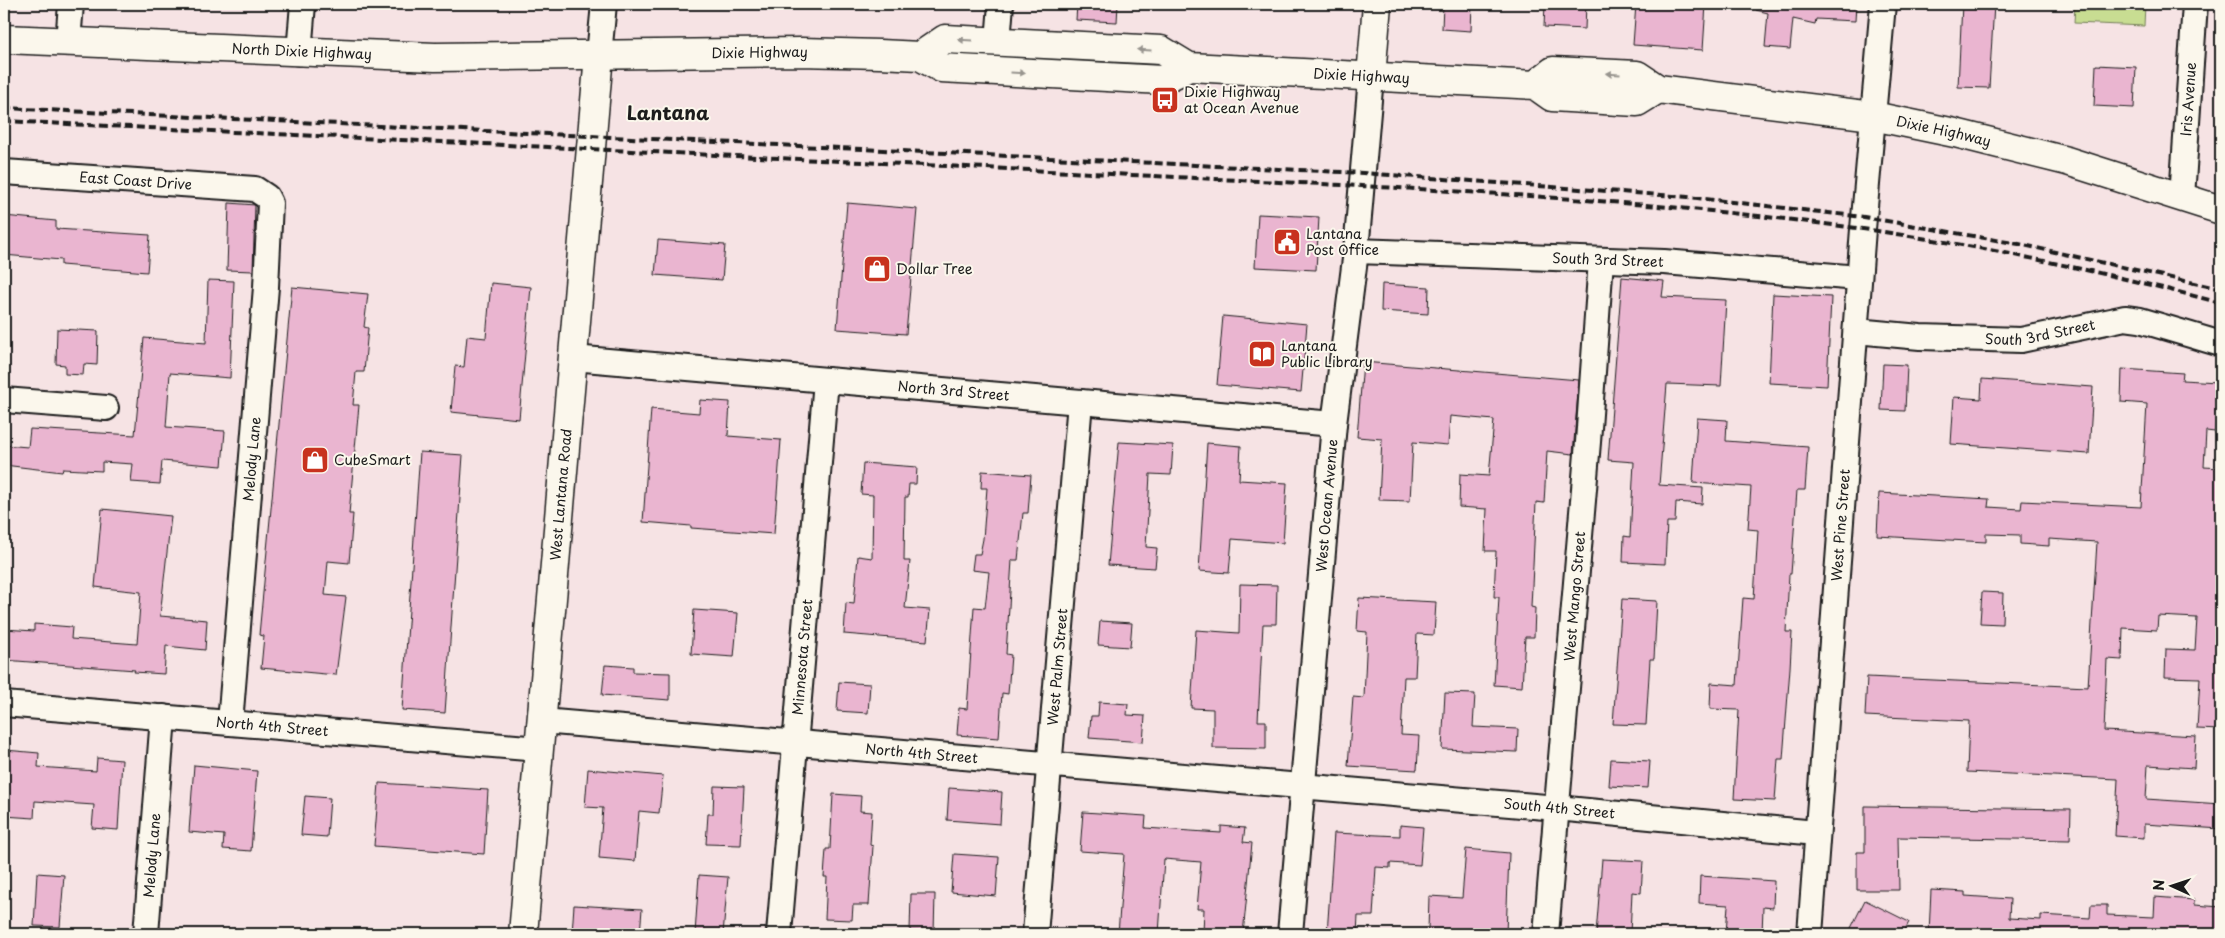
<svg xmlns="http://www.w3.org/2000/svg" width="2225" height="938" font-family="'Playpen Sans',sans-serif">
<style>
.green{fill:#c8dd92;stroke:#727c57}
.building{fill:#eab5d0;stroke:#1c1c1c}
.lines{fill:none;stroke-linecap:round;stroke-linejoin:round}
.minor-casing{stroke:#1c1c1c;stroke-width:28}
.major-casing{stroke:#1c1c1c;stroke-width:31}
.minor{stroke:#fbf7ec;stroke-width:24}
.major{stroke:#fbf7ec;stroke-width:28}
.rail{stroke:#1c1c1c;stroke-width:4;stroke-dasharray:8 4;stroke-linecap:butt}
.oneway{fill:#97948e}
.labels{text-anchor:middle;stroke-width:4;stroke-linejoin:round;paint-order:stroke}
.street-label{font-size:14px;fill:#1c1c1c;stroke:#fbf7ec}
.poi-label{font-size:14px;fill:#1c1c1c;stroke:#fbf7ec;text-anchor:start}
.district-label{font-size:19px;font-weight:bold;fill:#1c1c1c;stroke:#fbf7ec}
</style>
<rect width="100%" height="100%" fill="#f6e3e4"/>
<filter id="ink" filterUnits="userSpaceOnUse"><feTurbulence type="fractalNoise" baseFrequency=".02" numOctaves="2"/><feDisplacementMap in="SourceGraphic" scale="10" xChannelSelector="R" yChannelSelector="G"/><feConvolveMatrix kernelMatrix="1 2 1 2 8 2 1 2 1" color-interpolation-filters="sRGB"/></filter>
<g filter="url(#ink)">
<polygon class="green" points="2075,4 2145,4 2144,26 2074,23"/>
<g class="building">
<polygon points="1077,4 1118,4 1117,22 1076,20"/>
<polygon points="1443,4 1472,4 1471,31 1442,29"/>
<polygon points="1545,4 1586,4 1585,29 1544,27"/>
<polygon points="1636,4 1706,4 1703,50 1633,45"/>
<polygon points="1757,4 1856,4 1855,21 1816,19 1815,24 1793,19 1790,49 1765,47 1768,13 1756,10"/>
<polygon points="1962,4 1994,4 1989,88 1958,87"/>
<polygon points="2096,65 2136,67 2134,108 2094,106"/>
<polygon points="229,203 255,205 253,271 227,270"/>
<polygon points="847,203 917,209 906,334 837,329"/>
<polygon points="1258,214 1319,217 1316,270 1255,267"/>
<polygon points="4,216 56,221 56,229 150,235 147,272 61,265 61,260 4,255"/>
<polygon points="658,240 725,245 722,280 655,275"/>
<polygon points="1622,277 1664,281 1662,297 1726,300 1721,386 1667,384 1659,485 1703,488 1702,504 1676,502 1675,522 1667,522 1665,564 1623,562 1624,536 1630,537 1634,462 1608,460"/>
<polygon points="208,280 234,281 230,378 170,373 166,427 225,431 222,466 162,461 160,484 131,482 133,464 102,462 102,471 63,469 62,472 4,465 4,445 28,447 30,429 135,435 144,338 206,343"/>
<polygon points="491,283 531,287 519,419 451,412 455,366 464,367 467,336 486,338"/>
<polygon points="1382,284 1429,287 1428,314 1381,311"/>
<polygon points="292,287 368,294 364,327 368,328 364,372 356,372 353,405 359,405 349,514 353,514 349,563 328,561 325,595 346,597 336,675 261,668 264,636 259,635"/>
<polygon points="1773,294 1831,297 1827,386 1769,383"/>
<polygon points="1223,316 1307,324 1301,392 1217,385"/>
<polygon points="57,329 98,331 97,365 84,364 83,375 65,374 65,365 56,364"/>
<polygon points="1363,362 1579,380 1573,454 1547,451 1544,503 1536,502 1531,607 1535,608 1534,637 1525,637 1522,687 1494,685 1499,597 1494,597 1496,551 1485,551 1487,509 1459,507 1460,474 1489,476 1494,420 1450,416 1448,445 1413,442 1410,501 1379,500 1382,439 1357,437"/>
<polygon points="1883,364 1907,365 1905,411 1881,410"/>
<polygon points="2122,369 2183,373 2182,380 2218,382 2215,432 2206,431 2204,467 2221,468 2221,730 2197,729 2200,678 2165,677 2166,649 2195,650 2197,618 2158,616 2157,630 2123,628 2122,660 2107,659 2104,731 2196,736 2194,768 2148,765 2146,799 2221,804 2221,829 2144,824 2144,838 2115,836 2118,779 1967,772 1969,721 1865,716 1867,677 2088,687 2097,542 2049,539 2049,546 2020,544 2020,535 1986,534 1986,542 1877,536 1879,493 1989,499 1988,507 2021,509 2022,501 2141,507 2147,404 2121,402"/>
<polygon points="1982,379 2093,387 2089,454 1951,444 1954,397 1981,399"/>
<polygon points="700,400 730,402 728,436 781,440 774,534 691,528 691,526 643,522 651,409 699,413"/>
<polygon points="1697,418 1727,420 1726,441 1808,447 1805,490 1797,490 1791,574 1789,574 1786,632 1792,632 1790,668 1783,759 1778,759 1775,801 1734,799 1739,710 1710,709 1711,683 1737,685 1743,598 1754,599 1758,530 1748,529 1751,487 1693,483"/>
<polygon points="1119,442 1173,445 1171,475 1150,474 1146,547 1157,548 1155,568 1108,565"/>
<polygon points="1207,443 1241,446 1239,480 1287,483 1283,543 1232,539 1229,573 1199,571"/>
<polygon points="420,452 463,455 445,713 402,710"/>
<polygon points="863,463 917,467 916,484 909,484 908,497 905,497 904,561 910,561 905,608 930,610 927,641 844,634 846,603 854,604 858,556 872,558 873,495 861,494"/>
<polygon points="982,471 1031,475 1028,513 1023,513 1018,560 1012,560 1006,654 1011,655 1008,694 1002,693 999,738 957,735 959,708 967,709 974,607 985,608 989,572 972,570 974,554 980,554 983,539 987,488 981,488"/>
<polygon points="102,509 171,516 160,616 207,620 205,650 166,646 164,674 134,672 135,670 4,660 4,629 34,631 34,624 72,627 71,639 137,644 141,592 95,587"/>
<polygon points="1240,584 1277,585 1276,624 1263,624 1258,721 1266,721 1266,749 1213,748 1213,709 1191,708 1196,630 1239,633"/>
<polygon points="1982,592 2003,593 2002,624 1980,623"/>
<polygon points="1359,598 1436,602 1434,635 1417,634 1415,677 1404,677 1401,735 1419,736 1417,770 1348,766 1353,697 1364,698 1367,632 1357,631"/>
<polygon points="1622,599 1657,601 1654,659 1650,659 1646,725 1613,724"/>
<polygon points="694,610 738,613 734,657 691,654"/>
<polygon points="1100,621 1132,623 1130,647 1098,645"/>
<polygon points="605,665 633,667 633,672 670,673 670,700 602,695"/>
<polygon points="839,682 870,684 868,713 837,711"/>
<polygon points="1445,693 1475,694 1473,727 1518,729 1517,752 1442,749"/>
<polygon points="1099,702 1128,704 1127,715 1145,716 1143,742 1089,738 1091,716 1098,716"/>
<polygon points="5,750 39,753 38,767 96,771 97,758 122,760 118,830 92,828 94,805 35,801 34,818 4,816"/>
<polygon points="1611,759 1650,761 1648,788 1609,786"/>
<polygon points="194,765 257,771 251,851 223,849 224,835 189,832"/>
<polygon points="588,769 663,776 659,813 639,811 635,861 599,858 603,808 585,807"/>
<polygon points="379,783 488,790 484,854 374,846"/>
<polygon points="714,786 744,787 741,845 706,844 708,814 713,814"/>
<polygon points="949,788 1002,792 1000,824 947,820"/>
<polygon points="833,794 861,796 860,811 872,812 870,845 873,846 869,905 853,905 852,920 825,919 827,877 824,877 826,849 830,849"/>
<polygon points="305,796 330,798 327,837 301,835"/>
<polygon points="1865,806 2071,809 2070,840 1898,837 1899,890 1857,890 1857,852 1865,852"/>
<polygon points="1083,812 1146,816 1145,828 1221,833 1221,826 1245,828 1243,842 1252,843 1243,934 1203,934 1204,909 1197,909 1201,862 1164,859 1159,934 1118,934 1124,854 1080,851"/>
<polygon points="1400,825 1423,827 1420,865 1390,863 1390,868 1376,867 1373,916 1358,916 1357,934 1327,934 1334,833 1400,836"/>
<polygon points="1466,849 1509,853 1506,934 1428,931 1429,896 1462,898"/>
<polygon points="954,854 999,857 996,896 951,892"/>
<polygon points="1602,859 1643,861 1641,893 1632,892 1630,934 1596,934"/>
<polygon points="37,873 64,875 60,927 34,926"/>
<polygon points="699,875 728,877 723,934 695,934"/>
<polygon points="1700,876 1774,881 1773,908 1763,907 1762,934 1726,934 1728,905 1699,903"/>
<polygon points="1931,890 1965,892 1965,896 2010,899 2009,918 2041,920 2041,915 2090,918 2091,905 2107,905 2107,915 2154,917 2155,897 2194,900 2194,905 2221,907 2221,934 1929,934"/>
<polygon points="911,894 935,894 934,932 910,931"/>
<polygon points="1865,900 1909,922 1903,934 1848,934"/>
<polygon points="574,905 642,909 640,934 572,934"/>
</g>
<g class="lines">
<g class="minor-casing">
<g id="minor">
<polyline points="68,42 71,4"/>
<polyline points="998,42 1001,4"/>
<polyline points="299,53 303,4"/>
<polyline points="599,55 604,4"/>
<path id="s1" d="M4,172l251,17 12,8 3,6 -4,84 -36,436"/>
<path id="s2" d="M2182,197l13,-193"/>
<path id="s3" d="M1356,251l308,11 195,16"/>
<path id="s4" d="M1856,331l64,6 101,3 104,-22 15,2 81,24"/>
<path id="s5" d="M573,358l761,66"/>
<polyline points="4,400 106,408"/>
<path id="s6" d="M4,704l535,45"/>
<path id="s7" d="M542,721l1015,87 259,25"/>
<path id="s8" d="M146,934l17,-217"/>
<path id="s9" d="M779,934l47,-554"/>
<path id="s10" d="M1035,934l45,-532"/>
<path id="s11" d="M1290,934l44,-510 22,-173 15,-174"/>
<path id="s12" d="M1546,934l42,-492 13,-182"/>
<path id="s13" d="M1810,934l53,-705 20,-225"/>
</g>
</g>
<g class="major-casing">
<g id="major">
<path id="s14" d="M4,39l431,18 366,-5 79,2 40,2 21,12 221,12 27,-13"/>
<path id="s15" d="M920,56l25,-17 216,11 28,17 346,18 17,12 85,5 21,-13"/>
<polyline points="1371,77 1377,4"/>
<path id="s16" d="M1535,85l18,-14 84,4 21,14 215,27 82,17 112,28 154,49"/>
<path id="s17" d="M523,934l76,-879"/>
</g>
</g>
<use href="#minor" class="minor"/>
<use href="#major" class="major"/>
<g class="rail">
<polyline points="4,108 1363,173 1688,197 1864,217 2019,244 2221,289"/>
<path d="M4,121l1338,64c174,9 348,20 521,44 120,17 241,43 358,74"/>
</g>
</g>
<defs><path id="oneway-solid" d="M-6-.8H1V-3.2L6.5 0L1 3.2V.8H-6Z" transform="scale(1.25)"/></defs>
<g class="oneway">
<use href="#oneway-solid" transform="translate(965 40) rotate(-177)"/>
<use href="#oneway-solid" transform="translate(1144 50) rotate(-177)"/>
<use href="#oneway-solid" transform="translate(1018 73) rotate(3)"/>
<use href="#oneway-solid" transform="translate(1613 74) rotate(-177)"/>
</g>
</g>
<defs>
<g id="bus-square" transform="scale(1.4375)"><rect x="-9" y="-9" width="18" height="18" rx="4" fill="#c8321e" stroke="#fbf7ec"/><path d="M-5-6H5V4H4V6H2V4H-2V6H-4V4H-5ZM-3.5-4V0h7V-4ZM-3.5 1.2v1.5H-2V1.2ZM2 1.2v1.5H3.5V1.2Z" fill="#fff"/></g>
<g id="civic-square" transform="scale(1.4375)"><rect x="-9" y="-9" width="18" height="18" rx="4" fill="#c8321e" stroke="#fbf7ec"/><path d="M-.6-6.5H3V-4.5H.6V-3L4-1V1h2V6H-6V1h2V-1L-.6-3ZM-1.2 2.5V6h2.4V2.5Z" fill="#fff"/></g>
<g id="shop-square" transform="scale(1.4375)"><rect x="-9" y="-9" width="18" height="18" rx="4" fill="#c8321e" stroke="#fbf7ec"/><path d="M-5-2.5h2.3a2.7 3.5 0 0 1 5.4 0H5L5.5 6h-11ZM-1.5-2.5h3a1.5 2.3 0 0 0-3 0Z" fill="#fff"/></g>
<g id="library-square" transform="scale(1.4375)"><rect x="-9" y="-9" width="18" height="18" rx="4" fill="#c8321e" stroke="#fbf7ec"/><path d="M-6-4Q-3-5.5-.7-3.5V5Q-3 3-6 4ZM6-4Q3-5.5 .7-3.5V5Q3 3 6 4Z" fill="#fff"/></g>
</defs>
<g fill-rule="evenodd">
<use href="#bus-square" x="1165" y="100"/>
<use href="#civic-square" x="1287" y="242"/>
<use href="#shop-square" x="877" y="269"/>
<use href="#library-square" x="1262" y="354"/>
<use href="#shop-square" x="315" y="460"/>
</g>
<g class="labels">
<g class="street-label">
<text dy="5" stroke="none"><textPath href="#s14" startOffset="298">North Dixie Highway</textPath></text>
<text dy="5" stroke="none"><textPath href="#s14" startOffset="756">Dixie Highway</textPath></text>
<text dy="5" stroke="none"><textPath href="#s15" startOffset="452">Dixie Highway</textPath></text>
<text dy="5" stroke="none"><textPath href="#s2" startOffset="98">Iris Avenue</textPath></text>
<text dy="5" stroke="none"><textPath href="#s16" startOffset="421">Dixie Highway</textPath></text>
<text dy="5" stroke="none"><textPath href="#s1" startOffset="132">East Coast Drive</textPath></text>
<text dy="5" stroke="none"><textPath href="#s3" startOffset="252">South 3rd Street</textPath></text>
<text dy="5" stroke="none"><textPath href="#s4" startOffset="185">South 3rd Street</textPath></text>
<text dy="5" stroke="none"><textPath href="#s5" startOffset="382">North 3rd Street</textPath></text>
<text transform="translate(252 459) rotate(-85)" y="5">Melody Lane</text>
<text dy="5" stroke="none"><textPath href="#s17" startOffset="441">West Lantana Road</textPath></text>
<text dy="5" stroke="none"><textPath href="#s11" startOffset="430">West Ocean Avenue</textPath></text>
<text dy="5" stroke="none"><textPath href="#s13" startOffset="410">West Pine Street</textPath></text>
<text dy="5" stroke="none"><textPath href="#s12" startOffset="339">West Mango Street</textPath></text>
<text dy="5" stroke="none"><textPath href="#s9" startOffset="278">Minnesota Street</textPath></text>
<text dy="5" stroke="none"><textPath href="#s10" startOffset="268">West Palm Street</textPath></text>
<text dy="5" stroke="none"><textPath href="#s6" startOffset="269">North 4th Street</textPath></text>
<text dy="5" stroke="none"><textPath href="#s7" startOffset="381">North 4th Street</textPath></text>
<text dy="5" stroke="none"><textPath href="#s7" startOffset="1021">South 4th Street</textPath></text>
<text dy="5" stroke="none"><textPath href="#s8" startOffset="79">Melody Lane</textPath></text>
</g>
<g class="poi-label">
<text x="1184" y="97">Dixie Highway<tspan x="1184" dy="16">at Ocean Avenue</tspan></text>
<text x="1306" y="239">Lantana<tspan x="1306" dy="16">Post Office</tspan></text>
<text x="896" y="274">Dollar Tree</text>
<text x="1281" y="351">Lantana<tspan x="1281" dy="16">Public Library</tspan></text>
<text x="334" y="465">CubeSmart</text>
</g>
<g class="district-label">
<text x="668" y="120">Lantana</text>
</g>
</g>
<rect width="2225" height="938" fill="none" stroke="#fbf7ec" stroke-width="20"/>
<rect x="10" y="10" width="2205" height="918" fill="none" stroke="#1c1c1c" stroke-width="2" filter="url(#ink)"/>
<g transform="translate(2172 886) rotate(273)" stroke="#fbf7ec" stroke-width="4" paint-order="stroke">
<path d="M0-4L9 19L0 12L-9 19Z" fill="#1c1c1c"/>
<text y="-8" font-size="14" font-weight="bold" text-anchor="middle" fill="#1c1c1c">N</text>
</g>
</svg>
